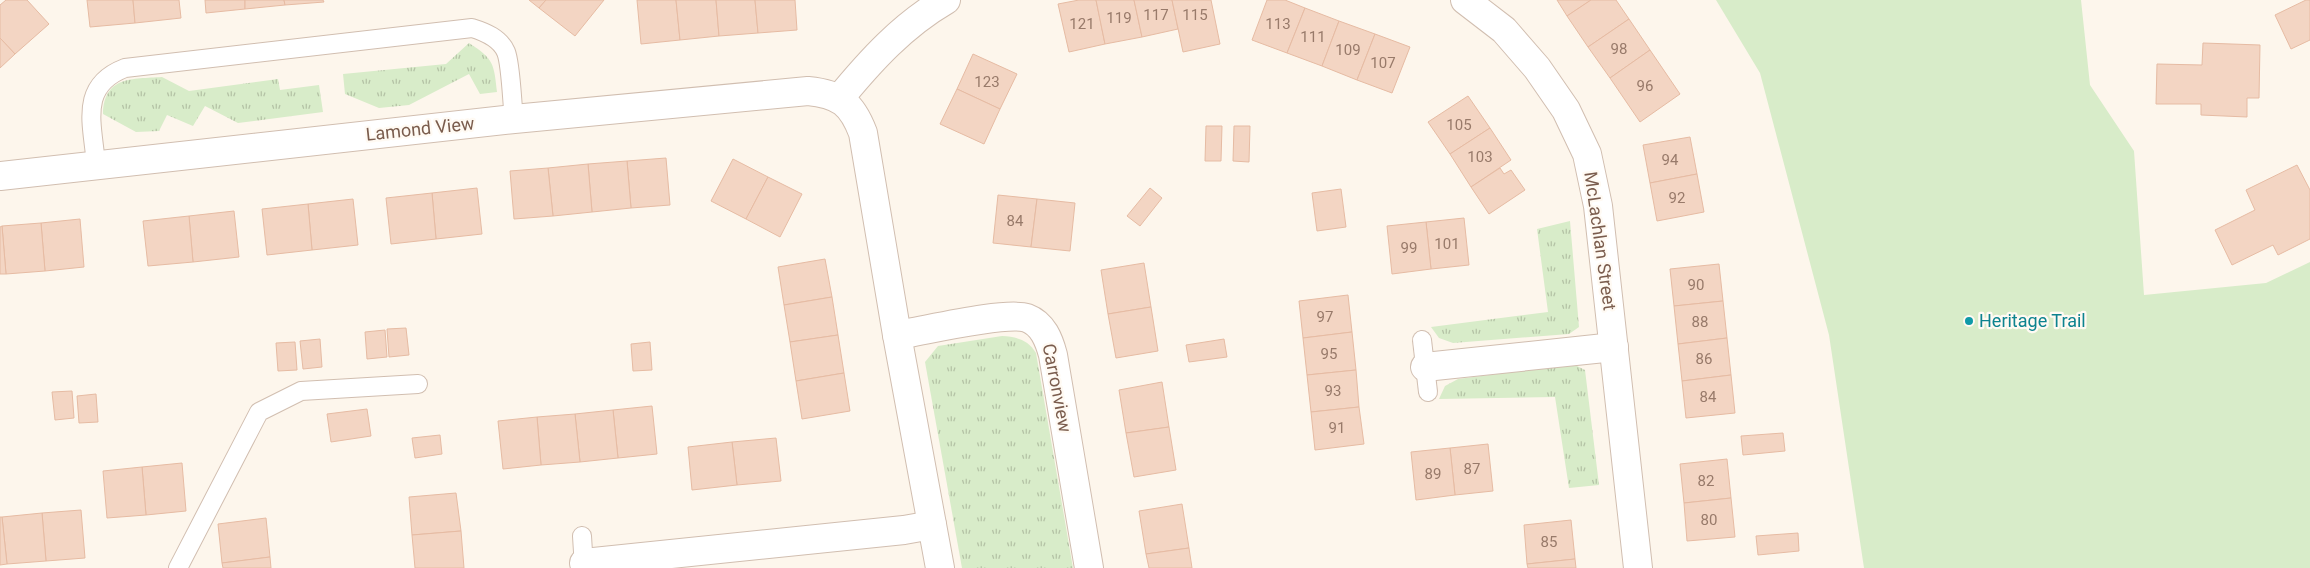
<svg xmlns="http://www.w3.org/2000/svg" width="2310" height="568" font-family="Roboto,sans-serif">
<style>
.grass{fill:url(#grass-tufts)}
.green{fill:#d8ecc9}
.building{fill:#f3d5c3;stroke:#e6bba3}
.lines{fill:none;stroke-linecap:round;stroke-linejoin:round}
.lane-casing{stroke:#d1beb0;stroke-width:20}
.street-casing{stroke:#d1beb0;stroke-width:30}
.lane{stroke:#fff;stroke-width:18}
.street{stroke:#fff;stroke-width:28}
.culture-dot{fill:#0f9aa8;stroke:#fffaf3;stroke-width:2}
.labels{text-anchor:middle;stroke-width:4.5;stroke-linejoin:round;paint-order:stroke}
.number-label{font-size:15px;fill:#987a6a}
.street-label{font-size:18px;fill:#7a5c4d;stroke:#fffaf3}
.culture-label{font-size:18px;fill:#0d838f;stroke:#fffaf3;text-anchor:start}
</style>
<defs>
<pattern id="grass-tufts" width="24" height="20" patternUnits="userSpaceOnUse" patternTransform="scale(1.25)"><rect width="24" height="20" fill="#d8ecc9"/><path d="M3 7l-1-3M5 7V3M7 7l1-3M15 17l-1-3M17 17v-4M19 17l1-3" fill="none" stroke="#b4c2a5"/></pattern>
</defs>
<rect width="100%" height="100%" fill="#fdf6ec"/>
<g class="grass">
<path d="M469,43c25,16 25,21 28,49l-17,2 -11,-20 -60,31 -30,3 -34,-14 -2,-20 103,-10z"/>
<path d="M162,77l27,14 89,-12 2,11 39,-5 4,27 -85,11 -33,-17 -12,20 -26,-11 -8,16 -23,1 -33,-18c1,-38 29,-35 59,-37z"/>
<polygon points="1570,221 1579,327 1569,334 1453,343 1439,338 1431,327 1548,312 1537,229"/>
<path d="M1002,336c16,1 26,4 34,17l37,215h-111l-37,-206 13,-16z"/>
<polygon points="1573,364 1585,370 1599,485 1569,488 1555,397 1439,399 1445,386 1458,379"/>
</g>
<polygon class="green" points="1716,0 2081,0 2090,85 2134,151 2144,295 2266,283 2310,262 2310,568 1864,568 1829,335 1760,73"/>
<g class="building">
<polygon points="6,0 27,0 49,24 15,54 0,38 0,5"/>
<polygon points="87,0 133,0 135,23 90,27"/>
<polygon points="133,0 179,0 181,18 135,23"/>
<polygon points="205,0 245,0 245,9 206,13"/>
<polygon points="245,0 284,0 285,5 245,9"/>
<polygon points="284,0 323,0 324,2 285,5"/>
<polygon points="529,0 546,0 539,8"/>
<polygon points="546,0 604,0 575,36 539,8"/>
<polygon points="637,0 676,0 680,40 641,44"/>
<polygon points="676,0 716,0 719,36 680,40"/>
<polygon points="716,0 755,0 758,33 719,36"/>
<polygon points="755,0 795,0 797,30 758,33"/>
<polygon points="1079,0 1096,0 1105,44 1069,52 1058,4"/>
<polygon points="1096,0 1134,0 1142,37 1105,44"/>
<polygon points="1134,0 1172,0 1178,29 1142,37"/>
<polygon points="1172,0 1211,0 1220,44 1183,52"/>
<polygon points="1267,0 1285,0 1305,8 1287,53 1252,40"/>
<polygon points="1557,0 1591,0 1567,16"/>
<polygon points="1591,0 1616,0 1629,19 1588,47 1567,16"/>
<polygon points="2306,0 2310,0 2310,40 2291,49 2275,15"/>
<polygon points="1305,8 1339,21 1322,66 1287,53"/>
<polygon points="1629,19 1650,50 1610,78 1588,47"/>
<polygon points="1339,21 1375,34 1357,80 1322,66"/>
<polygon points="1375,34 1410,47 1392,93 1357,80"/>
<polygon points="0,38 15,54 0,68"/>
<polygon points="2203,43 2260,45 2259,98 2247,98 2247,117 2201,115 2201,104 2156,104 2157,64 2202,65"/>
<polygon points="1650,50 1680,94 1640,122 1610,78"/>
<polygon points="973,54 1017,74 1000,109 957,89"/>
<polygon points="957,89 1000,109 984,144 940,124"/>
<polygon points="1468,96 1490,128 1450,154 1428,122"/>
<polygon points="1206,126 1222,126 1221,161 1205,161"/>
<polygon points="1234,126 1250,126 1249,162 1233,161"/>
<polygon points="1490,128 1511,160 1471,187 1450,154"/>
<polygon points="1690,137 1697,174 1650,183 1643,145"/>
<polygon points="666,158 670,205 631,208 627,161"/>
<polygon points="733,159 768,177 746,219 711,201"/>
<polygon points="627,161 631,208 592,212 588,164"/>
<polygon points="588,164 592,212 553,216 548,168"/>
<polygon points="2297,165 2310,190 2310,239 2278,255 2273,245 2232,265 2215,230 2255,210 2246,190"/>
<polygon points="548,168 553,216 514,219 510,171"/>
<polygon points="1500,168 1504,174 1511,170 1525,190 1489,214 1471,187"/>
<polygon points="1697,174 1704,212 1657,221 1650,183"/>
<polygon points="768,177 802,194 780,237 746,219"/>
<polygon points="477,188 482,234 436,239 432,193"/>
<polygon points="1150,188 1162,198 1140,226 1127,216"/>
<polygon points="1341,189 1346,227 1317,231 1312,193"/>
<polygon points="432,193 436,239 391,244 386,198"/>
<polygon points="998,195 1037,199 1031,247 993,243"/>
<polygon points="353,199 358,245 312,250 308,204"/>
<polygon points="1037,199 1075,203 1070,251 1031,247"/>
<polygon points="308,204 312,250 267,255 262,209"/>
<polygon points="234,211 239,257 193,262 189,216"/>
<polygon points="189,216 193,262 148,266 143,221"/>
<polygon points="1464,218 1469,265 1431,269 1426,222"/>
<polygon points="80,219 84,267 45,271 41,223"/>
<polygon points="1426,222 1431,269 1392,274 1387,226"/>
<polygon points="41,223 45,271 6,274 2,226"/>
<polygon points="2,226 6,274 0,274 0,227"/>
<polygon points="825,259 832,297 784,305 778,267"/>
<polygon points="1144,263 1151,307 1108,314 1101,270"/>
<polygon points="1719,264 1723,301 1674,306 1670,269"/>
<polygon points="1348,295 1352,332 1303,338 1299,301"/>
<polygon points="832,297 838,335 790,342 784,305"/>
<polygon points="1723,301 1727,338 1678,344 1674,306"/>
<polygon points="1151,307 1158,351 1116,358 1108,314"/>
<polygon points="406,328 409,355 389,357 387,329"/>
<polygon points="385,330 387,357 367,359 365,332"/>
<polygon points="1352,332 1356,370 1307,375 1303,338"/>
<polygon points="838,335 844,373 796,381 790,342"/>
<polygon points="1727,338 1731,375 1682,381 1678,344"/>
<polygon points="320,339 322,367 303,369 300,341"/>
<polygon points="1224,339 1227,357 1189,362 1186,345"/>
<polygon points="295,342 297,370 278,371 276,343"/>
<polygon points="650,342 652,370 633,371 631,344"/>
<polygon points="1356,370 1359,407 1311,412 1307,375"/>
<polygon points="844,373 850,411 802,419 796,381"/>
<polygon points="1731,375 1735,413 1686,418 1682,381"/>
<polygon points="1162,382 1169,427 1126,433 1119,390"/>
<polygon points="72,391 74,418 55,420 52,392"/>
<polygon points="96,394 98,422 79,423 77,396"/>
<polygon points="652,406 657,454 618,458 613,410"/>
<polygon points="1359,407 1364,444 1315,450 1311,412"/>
<polygon points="367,409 371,436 331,442 327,414"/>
<polygon points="613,410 618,458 580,462 575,414"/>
<polygon points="575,414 580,462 541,465 537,417"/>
<polygon points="537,417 541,465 503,469 498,421"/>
<polygon points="1169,427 1176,470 1134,477 1126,433"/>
<polygon points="1783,433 1785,451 1743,455 1741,436"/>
<polygon points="440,435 442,454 415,458 412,438"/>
<polygon points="776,438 781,481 737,485 732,442"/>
<polygon points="732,442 737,485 692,490 688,447"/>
<polygon points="1488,444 1493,491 1455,495 1450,448"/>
<polygon points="1450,448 1455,495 1416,500 1411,452"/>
<polygon points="1727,459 1731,498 1684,503 1680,464"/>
<polygon points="182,463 186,511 146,515 142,467"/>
<polygon points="142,467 146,515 107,518 103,471"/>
<polygon points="456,493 461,531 412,535 409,497"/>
<polygon points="1731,498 1735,537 1687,541 1684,503"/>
<polygon points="1182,504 1189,548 1146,554 1139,511"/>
<polygon points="81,510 85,558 46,561 42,513"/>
<polygon points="42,513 46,561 7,564 2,517"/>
<polygon points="0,517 2,517 7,564 0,565"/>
<polygon points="266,518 270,557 222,563 218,524"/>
<polygon points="1571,520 1575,559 1527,564 1524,525"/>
<polygon points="461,531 464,568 415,568 412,535"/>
<polygon points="1798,533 1799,551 1758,555 1756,536"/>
<polygon points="1189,548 1192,568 1149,568 1146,554"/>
<polygon points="270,557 271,568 223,568 222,563"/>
<polygon points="1575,559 1576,568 1528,568 1527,564"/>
</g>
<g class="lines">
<g class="lane-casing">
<g id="lane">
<path d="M96,165c-3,-40 -18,-79 29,-97l347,-40c13,4 28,10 34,24 5,12 6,52 8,67"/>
<polyline points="1422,340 1428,392"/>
<polyline points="582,536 584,568"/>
<polyline points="178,568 259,412 301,391 418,384"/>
</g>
</g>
<g class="street-casing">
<g id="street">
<polyline points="1465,0 1504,30 1537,68 1566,110 1587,154 1598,206 1638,568"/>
<path d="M839,99c32,-39 64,-74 107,-99"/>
<path d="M0,176l514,-57 294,-28c32,3 44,13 55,42l34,202 43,233"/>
<path d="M897,335c27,-4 108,-24 130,-17 16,6 22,22 26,37l36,213"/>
<polyline points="1425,367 1614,347"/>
<polyline points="584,563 904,530 932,525"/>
</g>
</g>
<use href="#lane" class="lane"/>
<use href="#street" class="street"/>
</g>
<circle class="culture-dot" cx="1969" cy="321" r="5"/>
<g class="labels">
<g class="number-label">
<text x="1156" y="20">117</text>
<text x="1195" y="20">115</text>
<text x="1119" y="23">119</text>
<text x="1082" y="29">121</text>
<text x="1278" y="29">113</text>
<text x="1313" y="42">111</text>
<text x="1619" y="54">98</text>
<text x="1348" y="55">109</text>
<text x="1383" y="68">107</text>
<text x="987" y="87">123</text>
<text x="1645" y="91">96</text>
<text x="1459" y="130">105</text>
<text x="1480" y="162">103</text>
<text x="1670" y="165">94</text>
<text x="1677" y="203">92</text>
<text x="1015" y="226">84</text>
<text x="1447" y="249">101</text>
<text x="1409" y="253">99</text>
<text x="1696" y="290">90</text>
<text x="1325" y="322">97</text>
<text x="1700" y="327">88</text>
<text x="1329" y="359">95</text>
<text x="1704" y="364">86</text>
<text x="1333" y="396">93</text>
<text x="1708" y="402">84</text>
<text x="1337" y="433">91</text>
<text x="1472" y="474">87</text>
<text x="1433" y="479">89</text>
<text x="1706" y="486">82</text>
<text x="1709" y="525">80</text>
<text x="1549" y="547">85</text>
</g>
<g class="street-label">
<text transform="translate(420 129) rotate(-6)" y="6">Lamond View</text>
<text transform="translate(1600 241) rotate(82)" y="6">McLachlan Street</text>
<text transform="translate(1057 388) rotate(79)" y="6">Carronview</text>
</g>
<g class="culture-label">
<text x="1979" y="327">Heritage Trail</text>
</g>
</g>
</svg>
